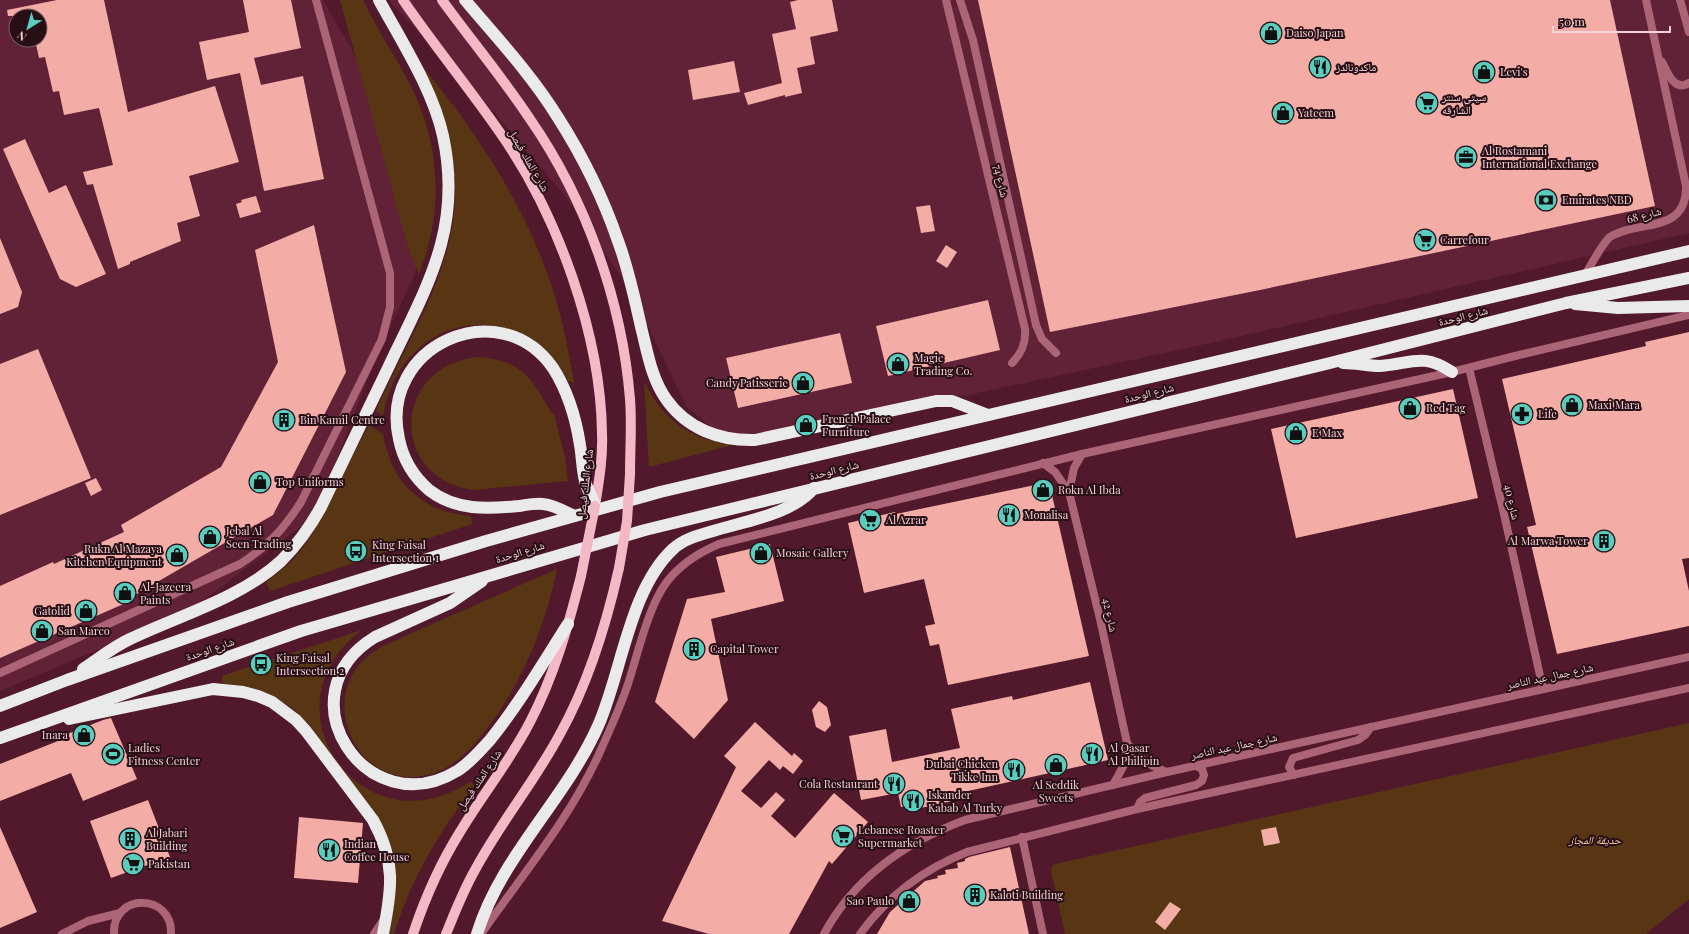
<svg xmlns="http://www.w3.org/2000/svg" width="1689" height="934" font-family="'Playfair Display','Noto Naskh Arabic',serif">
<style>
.built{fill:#612237;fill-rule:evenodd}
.green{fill:#583613}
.building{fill:#f3aca6}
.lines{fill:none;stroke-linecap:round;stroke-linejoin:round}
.minor{stroke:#ac6577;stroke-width:8}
.tertiary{stroke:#ac6577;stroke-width:8}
.primary{stroke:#f5b9c6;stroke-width:10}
.motorway{stroke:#eaeaea;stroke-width:12}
.primary-bridge{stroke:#f5b9c6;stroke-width:10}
.labels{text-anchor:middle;stroke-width:4;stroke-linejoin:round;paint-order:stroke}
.poi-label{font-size:11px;fill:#f6d1d8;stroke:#280f16;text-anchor:start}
.street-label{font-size:11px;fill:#f6d1d8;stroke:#280f16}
.park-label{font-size:11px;font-style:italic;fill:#fcd1aa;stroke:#280f16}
</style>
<rect width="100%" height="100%" fill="#51192b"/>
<g class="built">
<path d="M0,0h323l41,71 60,162 -10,43 -40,86 -58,153 -128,97 -188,79zM16,16h24v24h-24z"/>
<polygon points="388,0 1689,0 1689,233 1215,342 931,403 741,437 711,427 686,406 631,291 566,197 475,90"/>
</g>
<g class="green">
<path d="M340,0h23c16,34 39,65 54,99 24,56 25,118 2,175l-11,-27z"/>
<path d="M418,61c56,67 105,140 133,223 11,32 17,65 23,98l-6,-1c-52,-90 -167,-67 -185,35l-7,-5c33,-76 84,-147 79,-233 -1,-11 -2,-24 -5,-36 -7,-26 -22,-56 -32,-81z"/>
<path d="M479,357c43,3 54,23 73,57h2l11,43 3,24 -94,9c-86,-11 -83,-125 5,-133z"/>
<path d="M644,381c18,39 46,58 88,64l-83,22z"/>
<path d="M369,425l14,9c8,48 38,78 88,82l1,8 -202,67 -4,-9 25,-20 17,-21z"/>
<path d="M557,569c-12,58 -33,110 -68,157 -19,26 -43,51 -78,51 -55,0 -86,-68 -53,-111 8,-10 18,-16 29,-22z"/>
<path d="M362,630c-103,76 0,223 108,152l4,4c-34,45 -63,93 -80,148h-4l5,-38 1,-21 -2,-20 -8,-20 -63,-89 -11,-18 -17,-18 -22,-14 -50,-11 -1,-9z"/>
<polygon points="1689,723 1689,899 1646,934 1065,934 1051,871 1052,866 1055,864"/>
</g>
<g class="building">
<polygon points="57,0 104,0 128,112 215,86 239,162 189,176 200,216 177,223 181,241 130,262 130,264 118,269 93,184 87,185 83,172 113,165 99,108 64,115 59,91 53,92 45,57 39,58 35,40 40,40 40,16 8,16 7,10"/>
<polygon points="243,0 291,0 301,48 254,58 261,85 303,76 324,179 264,191 240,73 207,80 199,42 249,32"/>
<polygon points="798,0 832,0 838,31 810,37 815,64 797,68 802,93 785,97 785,95 748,105 744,93 782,83 772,34 796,29 790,2"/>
<polygon points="978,0 1610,0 1655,206 1260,290 1050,332"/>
<polygon points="734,61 740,92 693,100 688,70"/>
<polygon points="25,139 49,193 66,185 106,274 76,287 60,279 3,149"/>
<polygon points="256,196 261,212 240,218 236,204 242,202 241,200"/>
<polygon points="930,205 935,231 921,233 916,207"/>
<polygon points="314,225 346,372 273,515 133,596 135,599 0,658 0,586 53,562 54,564 124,532 121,525 221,467 278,362 255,250"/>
<polygon points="0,238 22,292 18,307 0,314"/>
<polygon points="946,245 957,252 947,268 936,261"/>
<polygon points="988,300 1000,350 888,376 876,326"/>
<polygon points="1689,332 1689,558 1682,559 1689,591 1689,626 1557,654 1527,527 1536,525 1502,379 1646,346 1645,342"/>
<polygon points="840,333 852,383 738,408 726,358"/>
<polygon points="38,349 91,478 0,515 0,364"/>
<polygon points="1453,389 1478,498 1296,538 1271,429"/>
<polygon points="96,478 102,490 91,496 85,483"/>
<polygon points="1049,482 1089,656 948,685 939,644 930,646 925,626 935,624 924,579 864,593 848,523 895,512 896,514"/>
<polygon points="770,544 784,601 711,619 728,700 694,739 655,702 687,599 725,592 716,557"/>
<polygon points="1090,682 1108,760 959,793 960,795 951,797 952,801 907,811 907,806 901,807 898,793 861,800 849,736 886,729 892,762 960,748 951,709 1012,696 1013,700"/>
<polygon points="819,701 827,707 831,725 825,732 816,727 812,710"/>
<polygon points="111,718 137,779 83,801 71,773 0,801 0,764 58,741 57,738 103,720"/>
<polygon points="755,722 792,756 794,753 803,761 793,774 783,766 780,770 769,760 741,791 761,808 776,792 785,800 771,816 795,838 834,793 868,822 832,864 829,861 789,934 709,934 662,921 736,767 724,756"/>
<polygon points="148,800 170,857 111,878 90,821"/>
<polygon points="299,817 363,823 358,883 294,878"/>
<polygon points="0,827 37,912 0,928"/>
<polygon points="1276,827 1280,843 1264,846 1261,830"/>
<polygon points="1010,847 1029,934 877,934 890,912 925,881 938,878 937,876 946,874 945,870 958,868 957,863 965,861 965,859 969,857"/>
<polygon points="1170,902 1181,909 1165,930 1155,922"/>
</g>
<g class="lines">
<g class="minor">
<path d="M946,0l79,329c1,14 -3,24 -13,34"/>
<polyline points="960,0 973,40 1036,325 1042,339 1056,353"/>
<polyline points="1469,368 1504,514 1543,689"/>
<polyline points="1043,463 1055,472 1069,492 1100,619 1127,743 1124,765 1113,785"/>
<polyline points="1069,492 1074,468 1082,454"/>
<path d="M0,673l240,-109c29,-19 43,-34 61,-62l81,-163 8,-32v-34l-74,-273"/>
<path d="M1127,743c11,15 22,23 40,29"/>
<polyline points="1022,837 1043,934"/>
<polyline points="62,934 88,921 120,913"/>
<path d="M114,934c-2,-42 59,-41 57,0"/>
<polyline points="374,934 384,919"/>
<path d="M481,934c41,-59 88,-114 118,-180 10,-22 20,-44 28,-67 10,-30 21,-80 39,-104 14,-19 32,-30 53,-39l363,-90 370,-82 63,-16 174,-41"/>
</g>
<g class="tertiary">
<polyline points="1680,0 1689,32"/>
<path d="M1662,62c6,11 12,30 27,21"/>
<path d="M1585,275c5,-8 18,-33 25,-38 28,-18 77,-2 76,-51l-40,-186"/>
<polyline points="1294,775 1289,767 1293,758 1358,740 1365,735 1371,727"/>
<polyline points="1137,809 1140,802 1145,798 1196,785 1202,781 1204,775 1202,769 1196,766"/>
<path d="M824,934c31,-58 82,-92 141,-114l202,-48 522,-115"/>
<path d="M860,934c27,-37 64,-65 107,-82l170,-43 552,-121"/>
</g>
<g class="primary">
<path d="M403,0c32,47 68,90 100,137 55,80 98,198 99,297 1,24 -3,47 -7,72"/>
<path d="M442,0c29,40 61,78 88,119 56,81 92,182 100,280 2,25 0,50 0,75"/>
<path d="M413,934c12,-36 27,-70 47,-102 22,-37 50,-71 70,-110 24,-46 38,-95 51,-146"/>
<path d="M446,934c9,-22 17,-43 29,-64 25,-47 60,-89 85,-136 29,-52 46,-108 59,-166"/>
</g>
<g class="motorway">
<path d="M465,0c32,38 66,74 92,116 25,39 46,81 61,125 11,29 17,60 24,90 6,24 10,48 24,68 21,30 54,42 89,41l181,-39h16l36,14"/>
<polyline points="1575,304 1618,308 1689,306"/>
<path d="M1343,363c13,0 25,3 37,3 31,-2 42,-14 72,6"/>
<path d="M574,516c-10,-5 -20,-11 -31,-12 -8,-1 -17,1 -24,2 -32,3 -63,5 -90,-16 -15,-13 -26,-31 -30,-51 -21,-93 100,-148 154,-71 14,22 23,51 27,77 2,11 2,24 5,36 2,8 7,16 10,25"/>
<path d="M482,581l-32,22 -75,34c-95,58 -8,189 82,134 13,-8 23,-20 33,-31 29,-36 53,-77 78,-116"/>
<path d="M83,669c15,-10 30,-22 47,-30 48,-23 111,-41 151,-78 16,-16 29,-34 40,-54 23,-47 45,-94 68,-141 38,-80 74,-138 54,-230 -10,-46 -41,-94 -64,-136"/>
<polyline points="0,706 67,680 288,602 486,541 660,492 1689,251"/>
<path d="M69,719l144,-30 30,3 15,4 14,6 24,18 10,11 67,89c23,42 19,69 10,114"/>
<polyline points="0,738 301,631 645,530 1330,363 1566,303 1689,278"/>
<path d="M477,934c24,-78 88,-134 121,-208 24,-54 31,-136 75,-177 11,-10 26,-14 40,-18 32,-10 80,-17 101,-43"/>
</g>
<g class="primary-bridge">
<polyline points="619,568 627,521 630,474"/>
<polyline points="581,576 595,506"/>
</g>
</g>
<defs>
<g id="shop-disc" transform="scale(1.15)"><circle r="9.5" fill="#59cebf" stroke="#280f16"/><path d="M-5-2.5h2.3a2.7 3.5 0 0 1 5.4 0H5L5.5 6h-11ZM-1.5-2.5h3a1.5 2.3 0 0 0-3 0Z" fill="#111"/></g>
<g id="restaurant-disc" transform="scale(1.15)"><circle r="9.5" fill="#59cebf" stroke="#280f16"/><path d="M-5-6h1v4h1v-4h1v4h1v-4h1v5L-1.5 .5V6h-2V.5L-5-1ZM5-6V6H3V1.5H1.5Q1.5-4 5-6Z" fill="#111"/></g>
<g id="supermarket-disc" transform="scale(1.15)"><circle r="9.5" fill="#59cebf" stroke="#280f16"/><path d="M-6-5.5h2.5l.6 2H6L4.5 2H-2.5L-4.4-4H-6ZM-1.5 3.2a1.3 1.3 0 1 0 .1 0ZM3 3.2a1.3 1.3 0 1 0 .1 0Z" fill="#111"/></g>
<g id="office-disc" transform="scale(1.15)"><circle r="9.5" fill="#59cebf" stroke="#280f16"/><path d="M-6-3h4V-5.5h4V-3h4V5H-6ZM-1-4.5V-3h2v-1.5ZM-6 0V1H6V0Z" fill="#111"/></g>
<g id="bank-disc" transform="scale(1.15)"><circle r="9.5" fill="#59cebf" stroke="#280f16"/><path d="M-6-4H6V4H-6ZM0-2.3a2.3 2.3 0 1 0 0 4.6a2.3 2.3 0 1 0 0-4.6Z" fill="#111"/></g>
<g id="pharmacy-disc" transform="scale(1.15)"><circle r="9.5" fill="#59cebf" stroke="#280f16"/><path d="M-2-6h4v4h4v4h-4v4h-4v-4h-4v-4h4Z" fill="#111"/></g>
<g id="building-disc" transform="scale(1.15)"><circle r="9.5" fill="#59cebf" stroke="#280f16"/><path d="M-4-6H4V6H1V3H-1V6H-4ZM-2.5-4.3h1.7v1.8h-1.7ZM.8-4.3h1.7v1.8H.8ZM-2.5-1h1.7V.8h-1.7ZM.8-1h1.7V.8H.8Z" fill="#111"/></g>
<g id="bus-disc" transform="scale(1.15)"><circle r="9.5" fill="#59cebf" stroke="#280f16"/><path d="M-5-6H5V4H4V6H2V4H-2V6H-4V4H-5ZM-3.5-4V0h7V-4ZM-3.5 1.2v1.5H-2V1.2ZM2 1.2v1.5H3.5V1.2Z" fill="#111"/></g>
<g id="stadium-disc" transform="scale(1.15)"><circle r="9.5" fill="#59cebf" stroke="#280f16"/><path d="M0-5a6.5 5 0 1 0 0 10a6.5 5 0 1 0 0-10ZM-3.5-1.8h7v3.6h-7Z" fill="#111"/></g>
</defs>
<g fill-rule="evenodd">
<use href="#shop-disc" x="1271" y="33"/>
<use href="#restaurant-disc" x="1320" y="67"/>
<use href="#shop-disc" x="1484" y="72"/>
<use href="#supermarket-disc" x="1427" y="103"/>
<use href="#shop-disc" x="1283" y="113"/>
<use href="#office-disc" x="1466" y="157"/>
<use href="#bank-disc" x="1546" y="200"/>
<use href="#supermarket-disc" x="1425" y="240"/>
<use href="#shop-disc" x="898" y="364"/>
<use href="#shop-disc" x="803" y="383"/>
<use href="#shop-disc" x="1572" y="405"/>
<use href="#shop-disc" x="1410" y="408"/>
<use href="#pharmacy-disc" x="1522" y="414"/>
<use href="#building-disc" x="284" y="420"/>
<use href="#shop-disc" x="806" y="425"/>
<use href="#shop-disc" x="1296" y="433"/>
<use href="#shop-disc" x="260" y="482"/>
<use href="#shop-disc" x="1043" y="490"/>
<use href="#restaurant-disc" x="1009" y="515"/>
<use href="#supermarket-disc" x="870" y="520"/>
<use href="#shop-disc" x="210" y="537"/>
<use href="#building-disc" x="1604" y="541"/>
<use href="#bus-disc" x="356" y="551"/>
<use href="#shop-disc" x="761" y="553"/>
<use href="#shop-disc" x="177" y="555"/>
<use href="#shop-disc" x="125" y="593"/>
<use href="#shop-disc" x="86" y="611"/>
<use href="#shop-disc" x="42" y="631"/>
<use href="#building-disc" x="694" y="649"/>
<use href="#bus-disc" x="261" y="664"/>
<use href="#shop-disc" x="84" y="735"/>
<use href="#stadium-disc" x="113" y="754"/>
<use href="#restaurant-disc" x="1092" y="754"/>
<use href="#shop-disc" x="1056" y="765"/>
<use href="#restaurant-disc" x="1014" y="770"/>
<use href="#restaurant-disc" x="894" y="784"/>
<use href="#restaurant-disc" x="913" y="801"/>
<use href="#supermarket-disc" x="843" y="836"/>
<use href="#building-disc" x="130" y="839"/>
<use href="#restaurant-disc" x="329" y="850"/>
<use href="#supermarket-disc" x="133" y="864"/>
<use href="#building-disc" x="975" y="895"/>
<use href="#shop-disc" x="909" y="901"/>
</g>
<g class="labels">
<g class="poi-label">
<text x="1286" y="37">Daiso Japan</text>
<text x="1336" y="71">ماكدونالدز</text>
<text x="1500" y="76">Levi's</text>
<text x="1442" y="101">سيتي سنتر<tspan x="1442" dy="13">الشارقه</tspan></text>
<text x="1298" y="117">Yateem</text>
<text x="1482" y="155">Al Rostamani<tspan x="1482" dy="13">International Exchange</tspan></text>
<text x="1562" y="204">Emirates NBD</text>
<text x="1440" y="244">Carrefour</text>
<text x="914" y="362">Magic<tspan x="914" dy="13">Trading Co.</tspan></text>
<text x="788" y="387" text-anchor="end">Candy Patisserie</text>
<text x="1588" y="409">Maxi Mara</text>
<text x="1426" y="412">Red Tag</text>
<text x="1538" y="418">Life</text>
<text x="822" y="423">French Palace<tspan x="822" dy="13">Furniture</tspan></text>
<text x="300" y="424">Bin Kamil Centre</text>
<text x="1312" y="437">E Max</text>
<text x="276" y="486">Top Uniforms</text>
<text x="1058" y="494">Rokn Al Ibda</text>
<text x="1024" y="519">Monalisa</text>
<text x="886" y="524">Al Azrar</text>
<text x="226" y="535">Jebal Al<tspan x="226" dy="13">Seen Trading</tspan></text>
<text x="1588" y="545" text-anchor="end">Al Marwa Tower</text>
<text x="372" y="549">King Faisal<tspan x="372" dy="13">Intersection 1</tspan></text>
<text x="162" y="553" text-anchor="end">Rukn Al Mazaya<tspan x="162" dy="13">Kitchen Equipment</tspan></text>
<text x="776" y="557">Mosaic Gallery</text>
<text x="140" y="591">Al-Jazeera<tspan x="140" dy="13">Paints</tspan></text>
<text x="70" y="615" text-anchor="end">Gatolid</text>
<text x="58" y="635">San Marco</text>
<text x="710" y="653">Capital Tower</text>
<text x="276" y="662">King Faisal<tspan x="276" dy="13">Intersection 2</tspan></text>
<text x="68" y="739" text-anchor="end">Inara</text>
<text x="128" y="752">Ladies<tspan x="128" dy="13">Fitness Center</tspan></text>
<text x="1108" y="752">Al Qasar<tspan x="1108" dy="13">Al Philipin</tspan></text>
<text x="998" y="768" text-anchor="end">Dubai Chicken<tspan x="998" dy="13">Tikke Inn</tspan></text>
<text x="878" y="788" text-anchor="end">Cola Restaurant</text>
<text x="1056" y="789" text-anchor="middle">Al Seddik<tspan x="1056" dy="13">Sweets</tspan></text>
<text x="928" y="799">Iskander<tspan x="928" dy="13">Kabab Al Turky</tspan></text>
<text x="858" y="834">Lebanese Roaster<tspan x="858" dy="13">Supermarket</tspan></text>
<text x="146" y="837">Al Jabari<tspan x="146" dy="13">Building</tspan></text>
<text x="344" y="848">Indian<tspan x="344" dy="13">Coffee House</tspan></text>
<text x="148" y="868">Pakistan</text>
<text x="990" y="899">Kaloti Building</text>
<text x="894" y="905" text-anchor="end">Sao Paulo</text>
</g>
<g class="street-label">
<text transform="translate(529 160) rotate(60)" y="4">شارع الملك فيصل</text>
<text transform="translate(1001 181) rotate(77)" y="4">شارع 74</text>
<text transform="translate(1644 215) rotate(-15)" y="4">شارع 68</text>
<text transform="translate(1463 316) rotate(-14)" y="4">شارع الوحدة</text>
<text transform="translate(1149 393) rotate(-14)" y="4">شارع الوحدة</text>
<text transform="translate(834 470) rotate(-14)" y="4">شارع الوحدة</text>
<text transform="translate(585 484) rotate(-83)" y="4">شارع الملك فيصل</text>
<text transform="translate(1512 502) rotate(77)" y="4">شارع 40</text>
<text transform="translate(520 552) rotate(-17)" y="4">شارع الوحدة</text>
<text transform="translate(1110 615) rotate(77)" y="4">شارع 42</text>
<text transform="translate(210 649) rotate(-19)" y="4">شارع الوحدة</text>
<text transform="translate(1550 676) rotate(-12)" y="4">شارع جمال عبد الناصر</text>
<text transform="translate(1234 746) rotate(-12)" y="4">شارع جمال عبد الناصر</text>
<text transform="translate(479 780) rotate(-56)" y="4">شارع الملك فيصل</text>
</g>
<g class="park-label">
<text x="1595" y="844">حديقة المجاز</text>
</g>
</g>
<g transform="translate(28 28) rotate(217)"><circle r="19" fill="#280f16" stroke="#7a5d64"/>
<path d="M0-3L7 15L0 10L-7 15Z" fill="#59cebf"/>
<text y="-6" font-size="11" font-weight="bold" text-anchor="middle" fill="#f6d1d8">N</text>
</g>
<path d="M1553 26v6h117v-6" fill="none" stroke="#f6d1d8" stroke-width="2"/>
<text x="1559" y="26" font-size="12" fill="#f6d1d8" stroke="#280f16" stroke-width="3" paint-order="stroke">50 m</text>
</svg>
